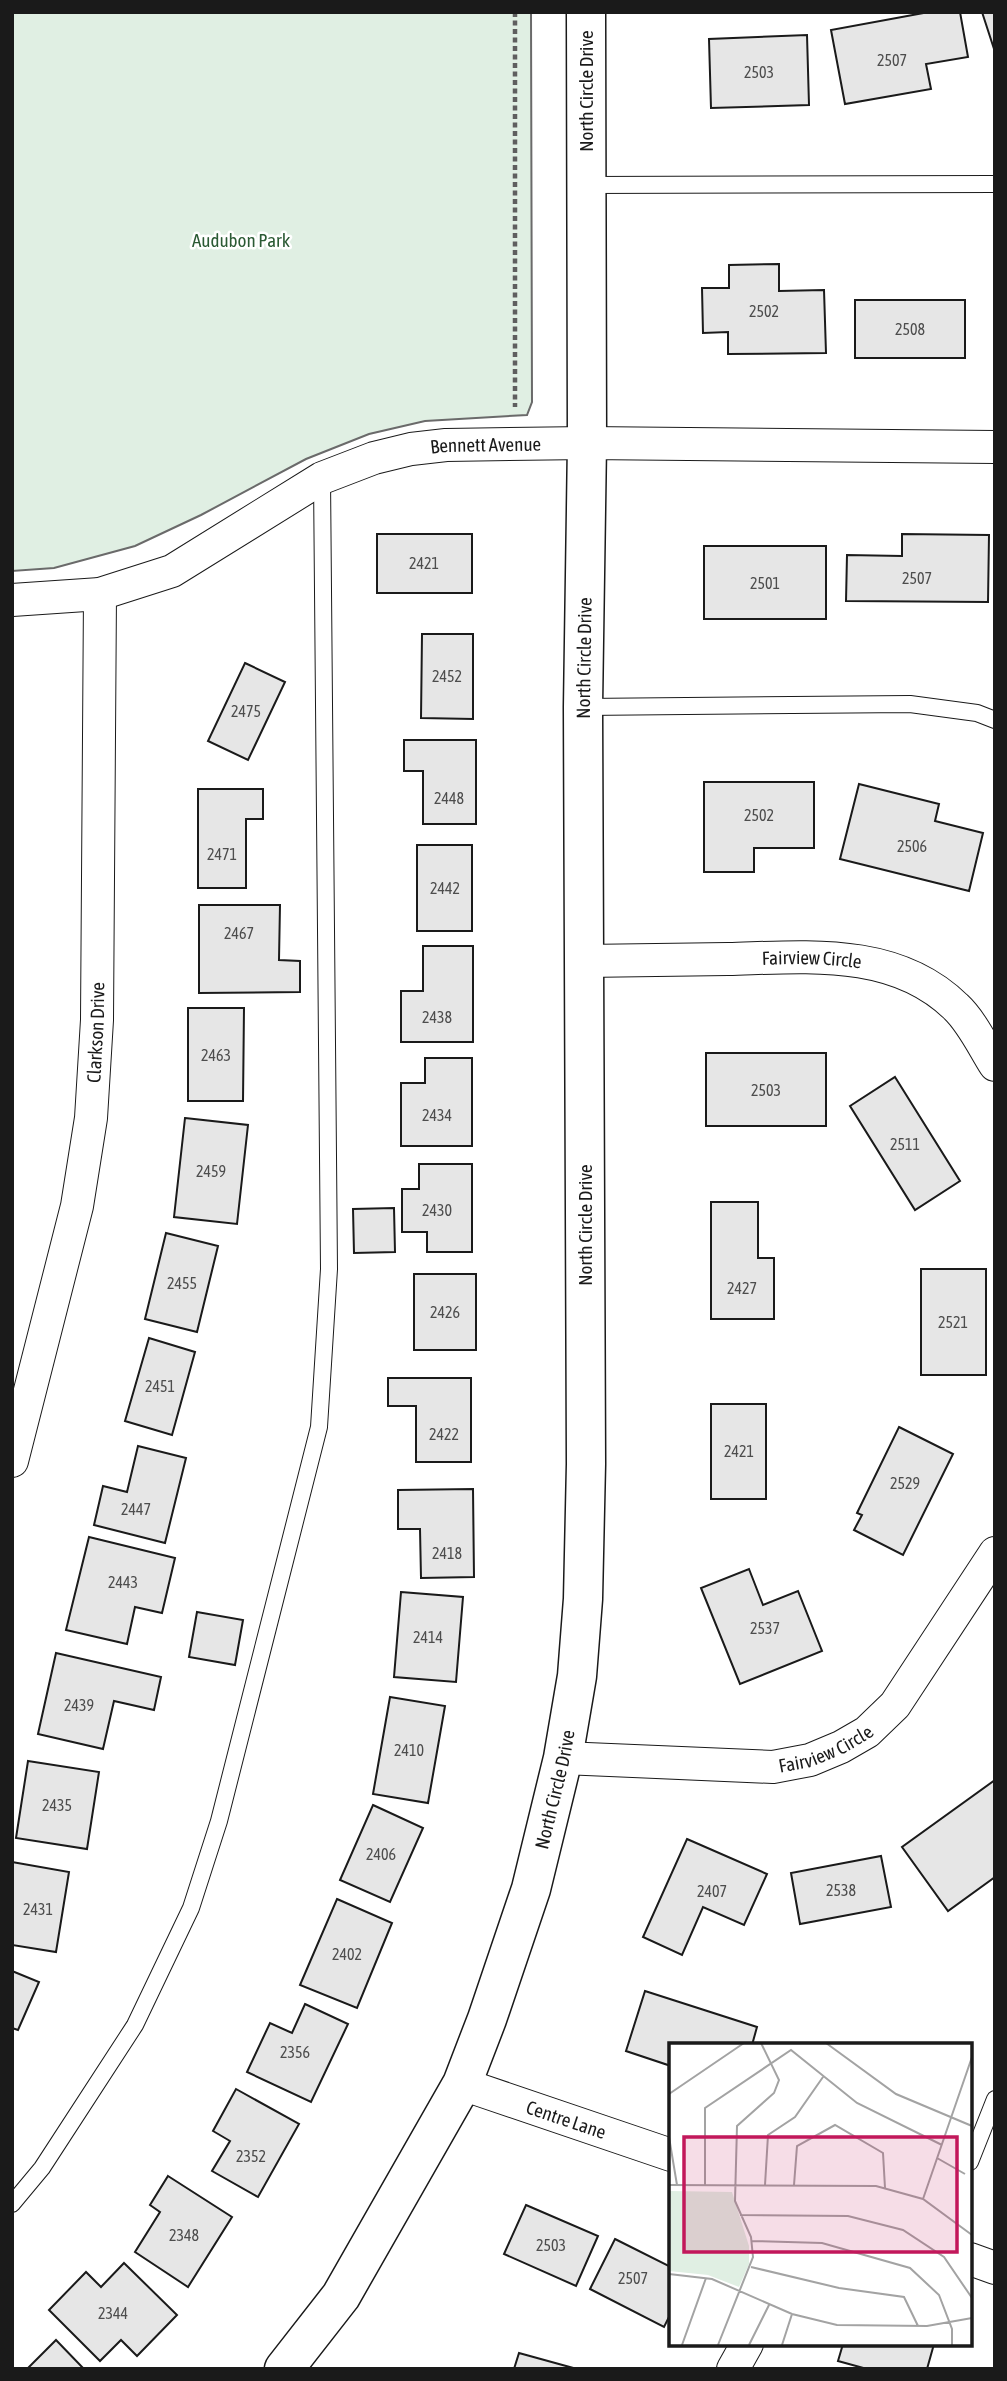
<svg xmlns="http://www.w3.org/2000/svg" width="1007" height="2381" font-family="'Asap Condensed',sans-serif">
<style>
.green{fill:#e0efe3;stroke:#6a6a6a;stroke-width:2}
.building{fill:#e6e6e6;stroke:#1a1a1a;stroke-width:2}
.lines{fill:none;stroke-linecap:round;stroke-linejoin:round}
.service-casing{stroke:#1a1a1a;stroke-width:18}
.minor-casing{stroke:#1a1a1a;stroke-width:34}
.primary-casing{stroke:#1a1a1a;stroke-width:41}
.path{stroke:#5f5f5f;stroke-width:4.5;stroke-dasharray:5 3.5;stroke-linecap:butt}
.service{stroke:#fff;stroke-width:16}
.minor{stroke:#fff;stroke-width:32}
.primary{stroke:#fff;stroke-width:38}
.labels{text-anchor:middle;stroke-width:5;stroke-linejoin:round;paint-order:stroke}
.number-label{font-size:16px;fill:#4d4d4d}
.street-label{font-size:19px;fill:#1a1a1a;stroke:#fff}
.park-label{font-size:19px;fill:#2b5a34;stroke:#fff}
.inset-road{fill:none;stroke:#a3a3a3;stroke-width:2}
.view{fill:#c2185b;fill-opacity:0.15;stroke:#c2185b;stroke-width:3.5}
.inset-edge{fill:none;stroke:#1a1a1a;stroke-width:3.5}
</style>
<rect width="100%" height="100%" fill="#fff"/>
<polygon class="green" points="12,12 531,12 532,402 527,415 425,421 369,434 306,459 201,515 135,546 54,568 12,571"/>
<g class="building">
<polygon points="929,12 960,12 968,57 926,64 931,89 845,104 831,30"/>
<polygon points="982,12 995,12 995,52"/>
<polygon points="807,35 809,105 711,108 709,39"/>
<polygon points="779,264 779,291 824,290 826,353 728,354 728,332 703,333 702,288 729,288 729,265"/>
<rect x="855" y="300" width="110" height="58"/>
<rect x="377" y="534" width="95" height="59"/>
<polygon points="902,534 989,535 988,602 846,601 847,555 902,556"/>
<rect x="704" y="546" width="122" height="73"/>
<polygon points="422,634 473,634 473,719 421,718"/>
<polygon points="245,663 285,682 248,760 208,741"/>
<polygon points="404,740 476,740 476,824 423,824 423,771 404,771"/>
<polygon points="704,782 814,782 814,848 754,848 754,872 704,872"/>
<polygon points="859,784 939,804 935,821 983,833 969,891 840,859"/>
<polygon points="198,789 263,789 263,819 246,819 246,888 198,888"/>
<rect x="417" y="845" width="55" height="86"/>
<polygon points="199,905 280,905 279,960 300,961 300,992 199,993"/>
<polygon points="423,946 473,946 473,1042 401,1042 401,991 423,991"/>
<polygon points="188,1008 244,1008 243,1101 188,1101"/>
<rect x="706" y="1053" width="120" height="73"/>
<polygon points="425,1058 472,1058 472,1146 401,1146 401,1083 425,1083"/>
<polygon points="895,1077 960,1181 915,1210 850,1106"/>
<polygon points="185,1118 248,1125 237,1224 174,1217"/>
<polygon points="419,1164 472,1164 472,1252 427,1252 427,1232 402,1232 402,1189 419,1189"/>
<polygon points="711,1202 758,1202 758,1258 774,1258 774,1319 711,1319"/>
<polygon points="394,1208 395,1252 354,1253 353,1209"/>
<polygon points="166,1233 218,1246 197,1332 145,1319"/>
<rect x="921" y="1269" width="65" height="106"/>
<rect x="414" y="1274" width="62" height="76"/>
<polygon points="149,1338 195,1352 172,1435 125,1421"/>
<polygon points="388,1378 471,1378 471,1462 416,1462 416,1406 388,1406"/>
<rect x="711" y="1404" width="55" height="95"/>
<polygon points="899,1427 953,1454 903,1555 854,1530 862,1515 857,1513"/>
<polygon points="138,1446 186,1458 165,1543 94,1525 103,1486 127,1492"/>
<polygon points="473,1489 474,1577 421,1578 420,1529 398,1529 398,1490"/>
<polygon points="89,1537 175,1558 162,1613 135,1607 127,1644 66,1630"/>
<polygon points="749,1569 763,1605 798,1591 822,1651 740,1684 701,1588"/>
<polygon points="401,1592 463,1597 456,1682 394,1677"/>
<polygon points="197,1612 243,1620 235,1665 189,1657"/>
<polygon points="56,1653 161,1677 154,1710 114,1701 103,1749 38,1734"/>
<polygon points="390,1697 445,1706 428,1803 373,1794"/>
<polygon points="28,1761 99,1772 87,1849 16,1838"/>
<polygon points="995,1780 995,1877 948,1911 902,1847"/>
<polygon points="373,1805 423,1828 390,1902 340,1880"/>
<polygon points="687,1839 767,1874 744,1925 703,1907 682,1955 643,1937"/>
<polygon points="881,1856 891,1907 800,1924 791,1873"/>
<polygon points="12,1862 69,1872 56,1952 12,1945"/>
<polygon points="337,1899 392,1923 357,2008 300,1985"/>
<polygon points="12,1971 39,1982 18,2030 12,2028"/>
<polygon points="645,1991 757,2027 752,2045 671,2045 671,2066 626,2051"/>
<polygon points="305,2004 348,2024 311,2102 247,2072 270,2023 292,2033"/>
<polygon points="236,2089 299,2124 258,2197 212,2171 230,2141 213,2131"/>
<polygon points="168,2176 232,2217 188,2287 135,2252 160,2212 150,2205"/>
<polygon points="526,2205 598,2236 576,2286 504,2254"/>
<polygon points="615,2239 671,2267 671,2313 664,2327 590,2289"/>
<polygon points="124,2263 177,2315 137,2356 121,2340 100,2361 49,2310 86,2272 101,2287"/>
<polygon points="56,2340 84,2369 27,2369"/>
<polygon points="843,2344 934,2344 927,2369 867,2369 838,2361"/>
<polygon points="519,2353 577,2369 514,2369"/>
</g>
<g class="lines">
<g class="service-casing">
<g id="service">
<polyline points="586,185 995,184"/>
<polyline points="583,707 910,704 977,713 995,720"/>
<polyline points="970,2162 995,2099"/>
<polyline points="12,2204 42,2168 135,2025 191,1908 219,1821 319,1427 329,1269 322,478"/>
</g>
</g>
<g class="minor-casing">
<g id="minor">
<path id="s1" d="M12,600l88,-6 72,-23 150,-93 52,-20 37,-9 35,-4 141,-2 408,4"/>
<path id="s2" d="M584,961c48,-1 96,-1 144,-2 78,-2 167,-12 228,48 16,15 27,39 39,58"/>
<path id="s3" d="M12,1461l65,-255 14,-88 6,-98 3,-426"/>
<path id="s4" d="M563,1758l210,9 37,-7 31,-13 26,-15 28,-27 100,-152"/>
<path id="s5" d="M462,2084l209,71"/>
<polyline points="970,2259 995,2268"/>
<polyline points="733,2369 747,2344"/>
</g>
</g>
<g class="primary-casing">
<g id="primary">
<path id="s6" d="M284,2369l57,-73 121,-212 25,-65 44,-130 32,-131 14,-82 6,-77 3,-135 -3,-757 4,-264 -1,-431"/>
</g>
</g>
<polyline class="path" points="515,12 515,407"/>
<use href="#service" class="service"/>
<use href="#minor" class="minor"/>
<use href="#primary" class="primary"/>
</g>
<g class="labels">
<g class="number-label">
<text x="892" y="66">2507</text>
<text x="759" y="78">2503</text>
<text x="764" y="317">2502</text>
<text x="910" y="335">2508</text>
<text x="424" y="569">2421</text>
<text x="917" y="584">2507</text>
<text x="765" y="589">2501</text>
<text x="447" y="682">2452</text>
<text x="246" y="717">2475</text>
<text x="449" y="804">2448</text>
<text x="759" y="821">2502</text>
<text x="912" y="852">2506</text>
<text x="222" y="860">2471</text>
<text x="445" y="894">2442</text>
<text x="239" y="939">2467</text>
<text x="437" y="1023">2438</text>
<text x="216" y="1061">2463</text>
<text x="766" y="1096">2503</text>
<text x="437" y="1121">2434</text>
<text x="905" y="1150">2511</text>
<text x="211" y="1177">2459</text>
<text x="437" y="1216">2430</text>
<text x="182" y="1289">2455</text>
<text x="742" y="1294">2427</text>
<text x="445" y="1318">2426</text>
<text x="953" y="1328">2521</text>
<text x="160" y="1392">2451</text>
<text x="444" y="1440">2422</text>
<text x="739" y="1457">2421</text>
<text x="905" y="1489">2529</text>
<text x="136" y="1515">2447</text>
<text x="447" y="1559">2418</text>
<text x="123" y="1588">2443</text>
<text x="765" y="1634">2537</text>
<text x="428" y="1643">2414</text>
<text x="79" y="1711">2439</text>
<text x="409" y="1756">2410</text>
<text x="57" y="1811">2435</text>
<text x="381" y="1860">2406</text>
<text x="841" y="1896">2538</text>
<text x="712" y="1897">2407</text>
<text x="38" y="1915">2431</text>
<text x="347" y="1960">2402</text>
<text x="295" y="2058">2356</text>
<text x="251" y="2162">2352</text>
<text x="184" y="2241">2348</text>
<text x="551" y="2251">2503</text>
<text x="633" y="2284">2507</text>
<text x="113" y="2319">2344</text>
</g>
<g class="street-label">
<text transform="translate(586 91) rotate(-90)" y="7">North Circle Drive</text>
<text dy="7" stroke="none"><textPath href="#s1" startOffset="509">Bennett Avenue</textPath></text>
<text dy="7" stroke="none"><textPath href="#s6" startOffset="1780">North Circle Drive</textPath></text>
<text dy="7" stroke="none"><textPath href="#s2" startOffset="228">Fairview Circle</textPath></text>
<text dy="7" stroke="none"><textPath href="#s3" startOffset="438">Clarkson Drive</textPath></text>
<text transform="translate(585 1225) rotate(-90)" y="7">North Circle Drive</text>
<text dy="7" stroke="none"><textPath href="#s4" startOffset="266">Fairview Circle</textPath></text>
<text dy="7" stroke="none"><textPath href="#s6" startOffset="646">North Circle Drive</textPath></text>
<text dy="7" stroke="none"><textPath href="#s5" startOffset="110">Centre Lane</textPath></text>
</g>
<g class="park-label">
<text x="241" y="247">Audubon Park</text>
</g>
</g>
<g transform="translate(669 2043)">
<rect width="303" height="303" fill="#fff"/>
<path d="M0,148l63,1 17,54v18l-10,23 -31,-12 -39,-4z" fill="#e0efe3"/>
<path class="inset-road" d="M157,0l70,51 76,32M0,51l75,-51M0,94l8,48M268,115l28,16M0,142l207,1 47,13 49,36M36,142v-77l86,-58 66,53 85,42M96,142l3,-50 27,-18 28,-40M125,142l3,-39 38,-21 48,28 2,35M254,156l49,-142M71,172l108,1 55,14 41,27 28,41M83,198l70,2 88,25 29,27 13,34v16M82,224l88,21 65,9 14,29M0,231l43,5 80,35 45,11 90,1 45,-8M13,302l24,-67M49,302l35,-88 -2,-20 -16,-36 2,-75 37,-33 5,-13 -18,-37M80,302l20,-40M113,302l10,-31"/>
<path class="view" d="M15,94h273v115h-273z"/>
<rect width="303" height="303" class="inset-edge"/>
</g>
<rect width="1007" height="2381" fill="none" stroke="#1a1a1a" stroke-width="28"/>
</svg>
